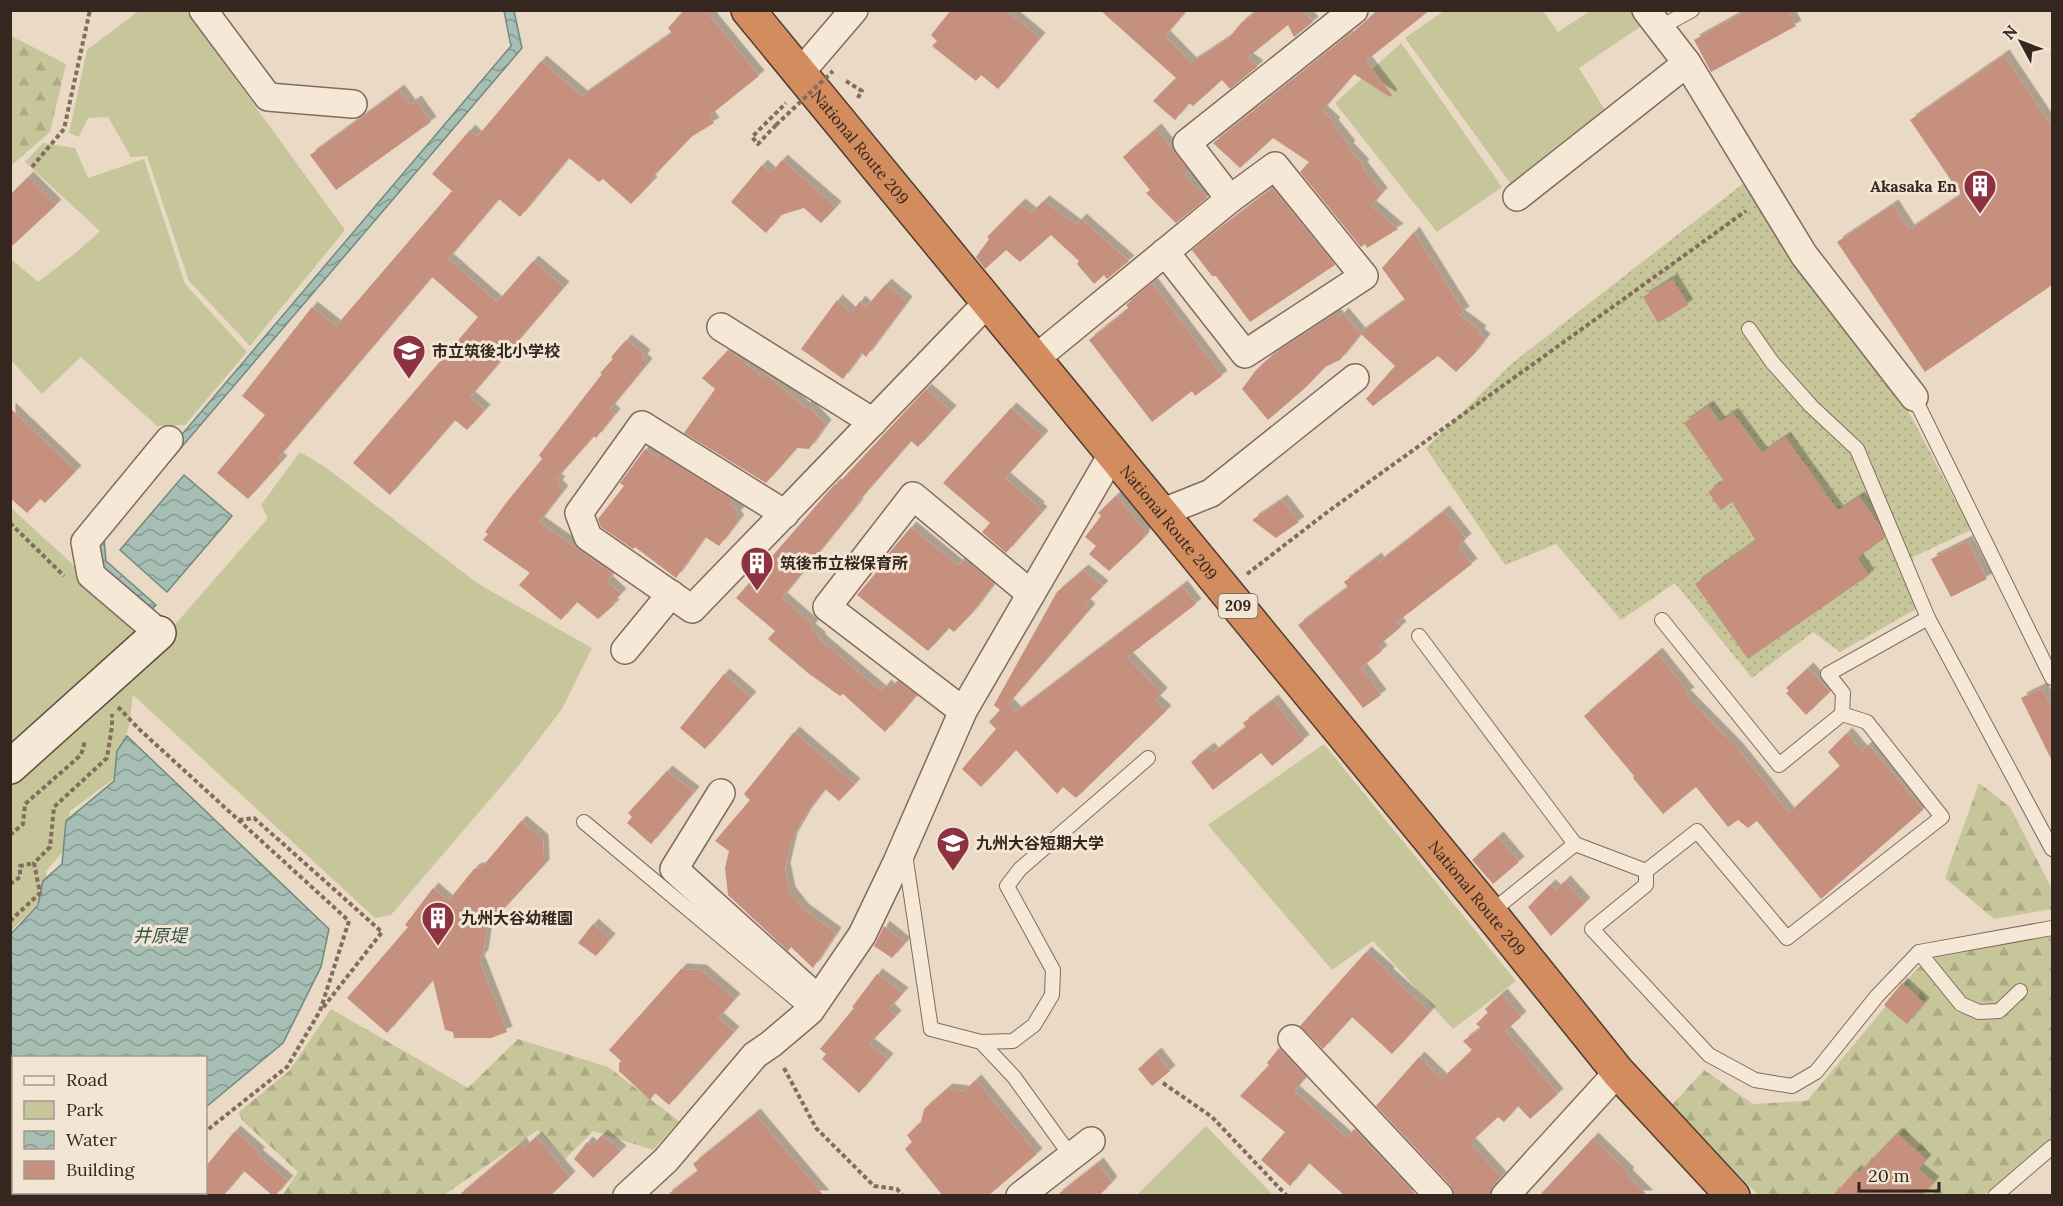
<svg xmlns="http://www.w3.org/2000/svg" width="2063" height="1206" font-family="Lora,'Noto Sans JP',serif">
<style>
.green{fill:#c7c59a}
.forest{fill:url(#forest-firs)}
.garden{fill:url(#garden-dots)}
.water{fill:url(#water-waves);stroke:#6e8b7f;stroke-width:1.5}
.building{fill:#c5907e;filter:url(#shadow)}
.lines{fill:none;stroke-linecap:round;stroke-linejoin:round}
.lane-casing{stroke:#836b5d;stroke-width:16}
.street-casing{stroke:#836b5d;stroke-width:30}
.secondary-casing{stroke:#654d40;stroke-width:36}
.highway-casing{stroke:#523b30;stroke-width:36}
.path{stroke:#836b5d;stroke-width:4;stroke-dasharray:4.5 3;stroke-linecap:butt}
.lane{stroke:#f6e8d7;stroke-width:14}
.street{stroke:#f6e8d7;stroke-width:27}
.secondary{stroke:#f6e8d7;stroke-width:33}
.highway{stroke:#d28c5d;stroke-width:33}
.path-bridge{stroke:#836b5d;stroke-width:4;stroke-dasharray:4.5 3;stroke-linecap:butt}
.labels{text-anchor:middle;stroke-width:6;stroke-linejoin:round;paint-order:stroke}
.shield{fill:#f2e5d4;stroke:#6e5f55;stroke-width:1.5}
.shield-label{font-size:15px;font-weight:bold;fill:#35261f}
.street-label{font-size:16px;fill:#35261f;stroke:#f2e5d4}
.poi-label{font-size:16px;font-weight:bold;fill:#35261f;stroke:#f2e5d4;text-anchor:start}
.water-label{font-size:18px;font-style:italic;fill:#30534b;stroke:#f2e5d4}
</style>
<defs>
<pattern id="forest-firs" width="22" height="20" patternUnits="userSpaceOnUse" patternTransform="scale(1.5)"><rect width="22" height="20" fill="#c7c59a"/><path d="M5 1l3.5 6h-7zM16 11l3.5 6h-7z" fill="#aca984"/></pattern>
<pattern id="garden-dots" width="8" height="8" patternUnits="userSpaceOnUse" patternTransform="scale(1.5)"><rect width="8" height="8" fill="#c7c59a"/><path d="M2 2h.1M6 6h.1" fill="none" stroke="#aca984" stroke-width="1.8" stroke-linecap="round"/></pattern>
<pattern id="water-waves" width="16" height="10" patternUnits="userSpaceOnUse" patternTransform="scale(1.5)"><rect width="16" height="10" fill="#a6beb3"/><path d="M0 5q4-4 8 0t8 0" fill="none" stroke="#889a91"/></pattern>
<filter id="shadow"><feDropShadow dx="5.5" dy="-5.5" stdDeviation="0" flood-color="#0004"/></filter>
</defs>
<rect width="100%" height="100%" fill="#ead9c5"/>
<g class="green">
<polygon points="140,10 186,11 345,230 250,346 189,281 147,156 131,157 108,117 88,118 79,137 69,133 87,50"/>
<polygon points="1444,11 1543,11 1558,32 1590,11 1636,11 1646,23 1579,68 1606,112 1513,187 1405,38"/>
<polygon points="1401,43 1502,187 1437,232 1335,103"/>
<polygon points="43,143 75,148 88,178 144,159 185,284 247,352 185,425 157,426 81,357 42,394 11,360 11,259 38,282 77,252 100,231 25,162"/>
<polygon points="300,452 325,467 480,585 592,648 562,709 516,769 391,915 375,918 133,695 129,725 115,778 70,811 65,849 46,871 50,891 11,931 11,508 67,559 141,636 137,668 268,518 261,505"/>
<polygon points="1324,744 1516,981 1453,1029 1373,941 1332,970 1208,825"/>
<polygon points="1206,1126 1273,1195 1137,1195"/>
</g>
<g class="forest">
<polygon points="11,36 66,64 50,132 11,166"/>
<polygon points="1979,783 2010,807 2051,887 2052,887 2052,909 1994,919 1945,878"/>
<polygon points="2052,927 2052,1138 1984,1195 1758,1195 1672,1105 1704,1070 1753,1104 1807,1101 1914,972 1931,956"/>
<polygon points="331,1009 468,1088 518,1039 608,1067 679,1121 653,1150 593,1131 565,1159 538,1130 444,1195 282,1196 298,1172 242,1120 239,1112 289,1071"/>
</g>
<polygon class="garden" points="1744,183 1905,405 1971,530 1913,557 1918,608 1840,652 1813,632 1752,678 1675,583 1621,620 1556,544 1505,565 1426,448 1510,365"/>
<g class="water">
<polygon points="504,11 514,11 522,48 104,538 106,561 156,605 150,611 99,567 96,536 511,46"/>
<polygon points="184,475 232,516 167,592 120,550"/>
<polygon points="127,736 329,929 321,967 283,1043 206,1107 206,1058 14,1058 14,1192 134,1193 132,1196 11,1195 11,934 38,905 43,881 62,864 66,821 114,781 117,751"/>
</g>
<g class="building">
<polygon points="684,10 705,10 759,76 709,116 714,123 691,137 650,180 652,182 631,204 603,179 599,182 569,158 520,217 499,199 448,259 497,302 533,261 564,287 470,397 485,410 467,430 455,420 390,495 353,463 478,317 432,277 278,458 282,461 248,499 217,473 265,415 242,396 312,307 336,326 452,191 432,174 470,130 477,137 541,61 582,96 672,33 668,28"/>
<polygon points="951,10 1006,10 1040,38 998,89 981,75 976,81 932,46 937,41 931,35"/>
<polygon points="1100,10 1187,10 1165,36 1191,63 1229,38 1241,23 1258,10 1306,10 1304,12 1313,22 1294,37 1288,25 1247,58 1258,66 1230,89 1222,80 1193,106 1189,103 1175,120 1153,101 1176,78"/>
<polygon points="1378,10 1430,10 1366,61 1392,95 1390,97 1354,74 1322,111 1335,123 1333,125 1350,146 1348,148 1364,165 1362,167 1382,193 1371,206 1398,229 1367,248 1365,244 1361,247 1300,172 1309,162 1273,138 1240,168 1213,143 1347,36 1348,37"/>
<polygon points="1748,10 1787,10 1796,26 1711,72 1694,40"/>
<polygon points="2004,55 2052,127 2052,285 1925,372 1837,242 1893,205 1909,230 1961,195 1910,120"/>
<polygon points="399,90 410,105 416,101 431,122 336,190 310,155"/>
<polygon points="1156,129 1189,171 1184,175 1207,198 1176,223 1146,193 1150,190 1123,157"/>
<polygon points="782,160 836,207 821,223 804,208 781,215 766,233 731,202 762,165 771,173"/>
<polygon points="28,177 56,205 10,248 10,195"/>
<polygon points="1272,188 1335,265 1250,322 1216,276 1212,276 1192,250"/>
<polygon points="1044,201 1076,225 1081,219 1129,261 1107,279 1104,275 1094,284 1077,264 1079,261 1051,235 1020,262 1006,250 985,269 976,257 989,239 987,237 1020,204 1031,213"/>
<polygon points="1414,232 1464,312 1459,315 1481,331 1479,334 1485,339 1474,354 1456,372 1438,356 1373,406 1366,399 1395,366 1361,334 1340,360 1325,367 1305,388 1268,420 1242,389 1256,370 1275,353 1335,314 1339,318 1343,313 1360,333 1405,300 1382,268"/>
<polygon points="1672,279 1688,305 1658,323 1643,297"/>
<polygon points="1152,283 1222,376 1195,396 1192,391 1152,422 1089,340 1129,308 1126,305"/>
<polygon points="886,284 907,302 866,357 862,353 843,379 801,349 837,300 851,313 860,301 866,307"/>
<polygon points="626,340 645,355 642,359 647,364 610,409 615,414 596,438 594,436 556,479 560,482 557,485 563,491 539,522 613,574 607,581 621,594 612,603 614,605 598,619 577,602 561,620 519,585 530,573 483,540 488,534 485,532 506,503 542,459 539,455 602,374 600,373 613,359 611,357"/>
<polygon points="728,350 738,357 763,378 766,374 805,408 807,405 826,425 809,449 797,448 766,483 684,433 715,389 702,378"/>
<polygon points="926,389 951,411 918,447 911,441 857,503 858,504 782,598 813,625 810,629 821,638 819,639 881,691 886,685 890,689 897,681 917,695 885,732 843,694 840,696 808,673 768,639 775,631 736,598 835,484 837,485"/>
<polygon points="1708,406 1720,422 1733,413 1762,453 1785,437 1838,511 1859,497 1880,526 1885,538 1857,558 1869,575 1748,659 1695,584 1756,541 1732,502 1721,510 1708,492 1724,481 1684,423"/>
<polygon points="10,408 76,471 45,503 40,499 27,513 10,498"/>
<polygon points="1011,408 1043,436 1005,478 1039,507 1038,509 1042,512 1006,553 982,532 990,523 943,483"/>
<polygon points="645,449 657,458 660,454 734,501 729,504 739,512 735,516 739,520 719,546 705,537 676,578 635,547 633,549 601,527 598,519 624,486 620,483"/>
<polygon points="1116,496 1146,532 1142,540 1109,571 1089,554 1096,546 1085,537 1101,516 1098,513"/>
<polygon points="1282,500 1299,522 1276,538 1252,520"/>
<polygon points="1444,511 1466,539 1458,546 1472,564 1397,622 1401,627 1378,646 1382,651 1361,668 1381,695 1363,708 1298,625 1348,587 1344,582 1376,558 1379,562"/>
<polygon points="911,527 957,565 965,560 994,584 973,612 954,632 949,628 928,651 857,595 887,560 885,558"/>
<polygon points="1967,541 1987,579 1951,597 1931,559"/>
<polygon points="1083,570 1103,586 1085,604 1090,609 1008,704 1016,712 1182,586 1196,604 1127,657 1162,693 1155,701 1166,711 1076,798 1063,787 1057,794 1016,750 981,787 962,769 996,729 989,722 1000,710 994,705 1057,592"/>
<polygon points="1657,653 1689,693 1685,695 1738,749 1789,813 1840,766 1828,752 1847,733 1862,751 1869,745 1923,810 1821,899 1757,821 1748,828 1738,820 1728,827 1696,787 1663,814 1633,778 1634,776 1584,716"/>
<polygon points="1808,668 1830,692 1806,715 1786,693 1789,691 1786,688"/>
<polygon points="724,674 751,697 705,749 680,728"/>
<polygon points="2042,688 2052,708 2052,761 2021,698"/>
<polygon points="1273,700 1304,740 1272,766 1261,753 1213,790 1191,762 1209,748 1213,753 1246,727 1243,723"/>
<polygon points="794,732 855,784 839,801 825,789 806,814 792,838 785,868 790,892 803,909 836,933 813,968 791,947 788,951 728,895 725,868 729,851 715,841 750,800 744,794"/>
<polygon points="667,771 694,792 651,844 627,823 632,817 628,813"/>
<polygon points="521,821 543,840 544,865 487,927 483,955 479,960 507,1032 491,1038 454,1038 453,1032 445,1030 433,980 387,1033 347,998 408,927 405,925 433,888 448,901 474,869 482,867"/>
<polygon points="1498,837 1519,862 1493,884 1472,860"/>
<polygon points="1565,881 1585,903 1551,936 1528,907 1550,885 1556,890"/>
<polygon points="593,924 610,939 596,956 578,943"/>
<polygon points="884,926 905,943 892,958 874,946"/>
<polygon points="1366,952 1389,972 1388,974 1430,1012 1392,1054 1352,1017 1323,1049 1300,1026"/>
<polygon points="681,969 701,970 735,999 718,1018 734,1032 669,1105 655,1093 650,1100 619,1071 619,1063 621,1061 609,1050"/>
<polygon points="877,974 903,993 889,1009 896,1016 869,1044 888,1059 859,1093 822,1059 826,1054 820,1049 854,1008 852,1007"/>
<polygon points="1902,983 1924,1003 1907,1024 1884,1005"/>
<polygon points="1502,994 1521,1017 1505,1031 1558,1094 1530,1119 1518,1106 1504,1122 1498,1117 1470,1143 1501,1177 1493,1186 1490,1196 1455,1196 1450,1185 1376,1106 1419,1057 1442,1079 1472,1050 1463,1041 1481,1028 1476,1024 1488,1013 1485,1009"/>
<polygon points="1279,1048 1306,1077 1294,1091 1347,1138 1354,1129 1417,1196 1345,1196 1309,1163 1290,1186 1261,1160 1285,1132 1240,1096 1269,1065 1267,1063"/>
<polygon points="1156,1053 1170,1071 1152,1086 1138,1069"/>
<polygon points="976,1080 1037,1154 988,1196 943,1196 905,1149 912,1142 907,1135 921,1122 924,1109 947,1089 964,1091"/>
<polygon points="755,1114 824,1196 666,1196 698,1171 693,1164"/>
<polygon points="235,1131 260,1153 257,1155 288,1181 275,1196 273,1196 244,1171 223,1196 206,1196 206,1166"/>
<polygon points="1897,1133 1926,1160 1918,1169 1934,1182 1922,1196 1833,1196 1856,1170 1859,1173"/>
<polygon points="602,1135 621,1151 593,1178 574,1159 587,1142 592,1146"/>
<polygon points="536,1137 570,1177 550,1196 458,1196 521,1143 524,1148"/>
<polygon points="1593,1138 1629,1173 1627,1175 1648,1196 1539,1196"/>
<polygon points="1098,1163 1112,1182 1099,1196 1056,1196"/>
</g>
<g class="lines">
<g class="lane-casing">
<g id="lane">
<polyline points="1659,28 1692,10"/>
<polyline points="1749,329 1772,362 1811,406 1857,449 1928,618"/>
<polyline points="1914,397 2052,678"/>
<polyline points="1419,636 1575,844 1490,913"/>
<polyline points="1842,714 1843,693 1828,674 1928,618 2052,849"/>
<polyline points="584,822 810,1011"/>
<polyline points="1575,844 1646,871 1697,831 1787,938 1942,817 1867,722 1842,714 1779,765 1662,620"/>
<polyline points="905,854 931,1029 981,1042 1014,1077 1071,1156"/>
<polyline points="1646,871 1646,885 1592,929 1709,1055 1755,1080 1792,1086 1816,1072 1877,996 1919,952 2052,928"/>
<polyline points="1919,952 1961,1004 1979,1012 1999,1011 2020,991"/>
<polyline points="981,1042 1013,1041 1034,1025 1052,995 1053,970 1007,886 1020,869 1148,758"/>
<polyline points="1995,1196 2052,1147"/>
</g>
</g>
<g class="street-casing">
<g id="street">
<polyline points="203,10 268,97 353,104"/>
<polyline points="1646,10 1687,63 1804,255 1914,397"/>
<polyline points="800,73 854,10"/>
<polyline points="1517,197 1687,63"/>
<polyline points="1165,252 1245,354 1364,276 1275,166 1230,199"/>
<polyline points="721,327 873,422"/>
<polyline points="1035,359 1230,199 1187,143 1354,10"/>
<polyline points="1161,513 1211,493 1355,378"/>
<path d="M785,514l-143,-89 -63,88 9,24 104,72c99,-102 198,-205 296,-307"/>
<polyline points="159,633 91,575 85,542 169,440"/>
<polyline points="625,650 671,594"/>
<polyline points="963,711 827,607 913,496 1031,594"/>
<polyline points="721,793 674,869 818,999"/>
<polyline points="1292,1039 1439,1196"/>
<polyline points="627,1196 666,1160 755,1055 771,1044 810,1011 862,935 897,862 963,711 1113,453"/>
<polyline points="1020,1196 1091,1141"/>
<polyline points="1505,1196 1618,1072"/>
</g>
</g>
<g class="secondary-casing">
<polyline id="secondary" points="10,767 159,633"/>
</g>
<g class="highway-casing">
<g id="highway">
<path id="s1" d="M748,10l742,903 128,159 115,124"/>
</g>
</g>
<g class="path">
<polyline points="846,81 862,91 857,99"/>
<polyline points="776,125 758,144 752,137 786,103"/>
<polyline points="32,167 64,129 90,10"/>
<polyline points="10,523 64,576"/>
<polyline points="1247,574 1330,510 1746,211"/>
<polyline points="118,707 140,730 349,921 320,1011 287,1067 206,1131"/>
<polyline points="239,820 254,818 382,932 322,1009"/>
<polyline points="10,835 23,824 25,804 81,755 85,741"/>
<polyline points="10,884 20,877 20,866 34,863"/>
<polyline points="10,921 40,893 34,863 50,847 54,807 107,758 112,726 112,714"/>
<polyline points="784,1068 816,1128 874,1186 897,1189 903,1196"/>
<polyline points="1163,1083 1212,1117 1287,1196"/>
<polyline points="157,1196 158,1192"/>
</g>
<use href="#lane" class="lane"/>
<use href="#street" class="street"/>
<use href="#secondary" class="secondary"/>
<use href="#highway" class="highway"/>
<polyline class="path-bridge" points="776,125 833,71"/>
</g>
<defs>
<g id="building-pin" transform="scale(1.725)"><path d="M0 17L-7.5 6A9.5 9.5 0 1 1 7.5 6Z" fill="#8d3241" stroke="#f2e5d4"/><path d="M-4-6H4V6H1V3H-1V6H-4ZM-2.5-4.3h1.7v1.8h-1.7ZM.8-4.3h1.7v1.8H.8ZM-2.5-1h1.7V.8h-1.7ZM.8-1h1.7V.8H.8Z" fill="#fff"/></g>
<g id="school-pin" transform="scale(1.725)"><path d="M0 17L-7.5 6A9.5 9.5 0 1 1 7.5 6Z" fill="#8d3241" stroke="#f2e5d4"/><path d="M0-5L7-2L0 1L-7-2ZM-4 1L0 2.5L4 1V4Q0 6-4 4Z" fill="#fff"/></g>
<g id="university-pin" transform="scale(1.725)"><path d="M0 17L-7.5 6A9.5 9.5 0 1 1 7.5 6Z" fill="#8d3241" stroke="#f2e5d4"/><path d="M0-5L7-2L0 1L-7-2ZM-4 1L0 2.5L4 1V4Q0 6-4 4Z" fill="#fff"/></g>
</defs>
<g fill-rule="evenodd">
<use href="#building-pin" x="1980" y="186"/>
<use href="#school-pin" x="409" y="351"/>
<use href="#building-pin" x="757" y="563"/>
<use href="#university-pin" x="953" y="843"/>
<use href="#building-pin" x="438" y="918"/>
</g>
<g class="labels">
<rect class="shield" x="1218.5" y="594" width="39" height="24" rx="4.5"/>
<g class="shield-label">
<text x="1238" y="611">209</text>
</g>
<g class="street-label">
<text dy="6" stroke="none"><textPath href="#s1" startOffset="177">National Route 209</textPath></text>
<text dy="6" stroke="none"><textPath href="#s1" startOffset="663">National Route 209</textPath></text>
<text dy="6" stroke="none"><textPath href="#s1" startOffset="1149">National Route 209</textPath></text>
</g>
<g class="poi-label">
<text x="1957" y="192" text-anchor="end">Akasaka En</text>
<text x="432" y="357">市立筑後北小学校</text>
<text x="780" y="569">筑後市立桜保育所</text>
<text x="976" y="849">九州大谷短期大学</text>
<text x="461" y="924">九州大谷幼稚園</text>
</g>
<g class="water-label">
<text x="160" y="942">井原堤</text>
</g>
</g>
<rect width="2063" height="1206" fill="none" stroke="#35261f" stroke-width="24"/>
<rect x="12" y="1056" width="195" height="138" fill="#f2e5d4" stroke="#a6998c" stroke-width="1.5"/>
<rect x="24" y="1076" width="30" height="9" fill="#f6e8d7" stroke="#a6998c" stroke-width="1.5"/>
<text x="66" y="1086" font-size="18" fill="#35261f">Road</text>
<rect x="24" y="1101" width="30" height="18" fill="#c7c59a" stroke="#a6998c" stroke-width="1.5"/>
<text x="66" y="1116" font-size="18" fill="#35261f">Park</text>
<rect x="24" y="1131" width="30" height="18" fill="url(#water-waves)" stroke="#a6998c" stroke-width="1.5"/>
<text x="66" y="1146" font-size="18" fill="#35261f">Water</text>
<rect x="24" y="1161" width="30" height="18" fill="#c5907e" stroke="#a6998c" stroke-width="1.5"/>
<text x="66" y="1176" font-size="18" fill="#35261f">Building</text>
<g transform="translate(2021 42) rotate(311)" stroke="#f2e5d4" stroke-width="4.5" paint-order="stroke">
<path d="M0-4.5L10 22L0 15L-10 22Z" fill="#35261f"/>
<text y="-9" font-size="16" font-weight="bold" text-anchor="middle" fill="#35261f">N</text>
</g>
<path d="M1859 1182v9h80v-9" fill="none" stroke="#35261f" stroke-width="3"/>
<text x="1868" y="1182" font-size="18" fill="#35261f" stroke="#f2e5d4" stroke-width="4.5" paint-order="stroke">20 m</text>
</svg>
